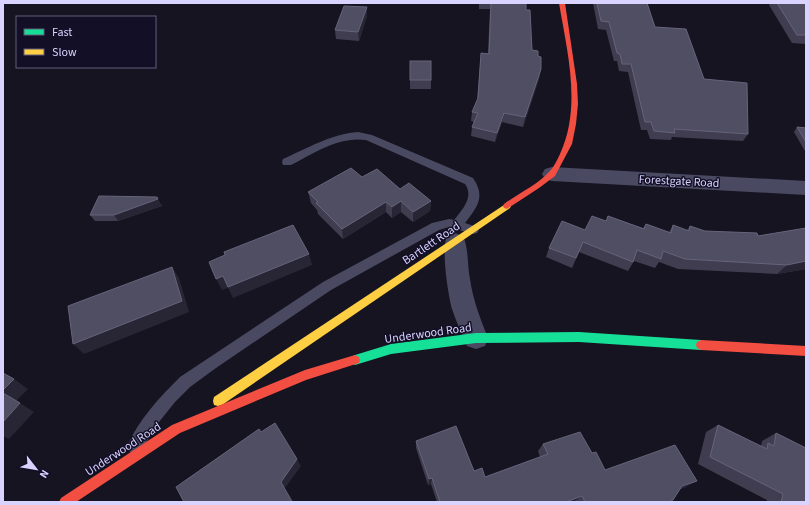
<svg xmlns="http://www.w3.org/2000/svg" width="809" height="505" font-family="'Source Sans 3',sans-serif">
<style>
.lines{fill:none;stroke-linecap:round;stroke-linejoin:round}
.lane{fill:#4a4962;fill-rule:evenodd}
.street{fill:#4a4962;fill-rule:evenodd}
.fast{fill:#16e098;fill-rule:evenodd}
.slow{fill:#ffcf43;fill-rule:evenodd}
.jam{fill:#f24e42;fill-rule:evenodd}
.wall{fill:#403d50}
.shaded-wall{fill:#282635}
.building{fill:#504e63;stroke:#66637b}
.labels{text-anchor:middle;stroke-width:3;stroke-linejoin:round;paint-order:stroke}
.street-label{font-size:12px;fill:#d9d4ff;stroke:#130f26}
</style>
<rect width="100%" height="100%" fill="#161421"/>
<g class="lines">
<path class="lane" d="M358,132l14,3 101,43c13,19 4,29 -8,45l12,4 2,3 -2,3 -4,1 -24,-7 -10,3 -108,60 -115,78 -26,19 -15,15 -16,20 -19,30 -5,3 -5,-3 -3,-5c11,-27 33,-50 53,-70l143,-95 109,-59 17,-4 5,1c9,-11 20,-23 11,-36l-99,-44c-27,-4 -52,13 -75,25h-8l-1,-3 1,-3c25,-11 48,-25 75,-27z"/>
<g class="street">
<polygon points="552,167 806,181 806,195 552,181 545,179 542,174 545,169"/>
<path d="M455,233l8,3c6,13 4,29 7,43 3,21 10,39 18,59l-3,8 -9,3 -9,-3c-5,-12 -11,-25 -15,-37 -4,-15 -11,-60 -5,-73z"/>
</g>
<polygon class="fast" points="579,332 701,340 705,342 706,345 705,348 701,350 579,342 476,343 391,354 355,365 351,363 350,360 351,357 355,355 391,344 476,333"/>
<polygon class="slow" points="507,203 510,204 511,206 510,208 222,405 218,406 214,405 213,401 214,397"/>
<g class="jam">
<path d="M559,3h6l12,81 1,20 -2,20 -4,20 -17,32 -16,12 -32,21 -3,-1 -1,-2 1,-2c15,-11 33,-19 45,-32 5,-5 8,-12 11,-18 22,-47 7,-103 -1,-151z"/>
<polygon points="701,340 806,346 806,356 701,350 697,348 696,345 697,342"/>
<polygon points="355,355 359,357 360,360 359,363 306,380 180,433 76,502 59,502 61,498 172,425 305,370"/>
</g>
</g>
<g class="wall">
<polygon points="479,3 526,3 526,10 532,50 538,56 541,69 539,79 523,127 502,122 495,142 471,136 472,127 474,122 471,121 472,112 477,100 481,53 488,53 490,9 479,9"/>
<polygon points="593,3 647,3 655,27 704,79 748,134 743,141 672,137 671,140 650,139 647,130 641,130 628,72 619,71 617,61 614,61 606,30 598,29"/>
<polygon points="770,3 806,3 806,44 792,43 769,5"/>
<polygon points="367,16 359,41 336,39 335,30"/>
<polygon points="410,61 431,80 431,89 410,89"/>
<polygon points="797,127 806,128 806,153 794,132"/>
<polygon points="362,177 400,189 431,201 430,211 413,222 401,212 392,218 386,212 343,239 318,214 317,210 311,203 308,192"/>
<polygon points="161,204 162,206 118,221 95,221 90,215"/>
<polygon points="608,216 643,228 646,224 669,232 673,225 687,230 690,226 705,231 758,236 806,228 806,269 777,274 678,269 659,262 655,268 634,261 628,271 579,252 572,268 546,257 549,248 585,230 606,221"/>
<polygon points="718,425 761,446 762,441 776,433 806,502 767,502 767,500 698,464 706,432"/>
<polygon points="416,441 485,477 540,457 538,451 543,444 592,453 605,470 686,487 680,489 670,502 575,502 575,501 572,502 437,502 431,484 428,485 416,448"/>
</g>
<g class="shaded-wall">
<polygon points="367,7 367,16 359,41 358,32"/>
<polygon points="541,69 539,79 523,127 525,117"/>
<polygon points="504,113 502,122 495,142 497,133"/>
<polygon points="157,197 161,204 162,206 118,221 114,215"/>
<polygon points="401,201 401,212 392,218 392,207"/>
<polygon points="431,201 430,211 413,222 413,212"/>
<polygon points="386,202 386,212 343,239 342,229"/>
<polygon points="309,254 312,265 233,298 228,288 222,290 216,279 223,276"/>
<polygon points="806,261 806,269 777,274 787,265"/>
<polygon points="172,267 179,278 189,312 84,354 73,344"/>
<polygon points="14,379 28,389 16,401 3,393 3,390"/>
<polygon points="20,403 34,412 9,439 3,436 3,422"/>
<polygon points="275,423 301,466 285,488 294,502 292,502 281,482"/>
<polygon points="432,478 431,484 428,485 429,479"/>
<polygon points="697,481 686,487 671,492 682,486"/>
<polygon points="582,496 575,501 572,502 566,502"/>
</g>
<g class="building">
<polygon points="491,3 526,3 526,10 530,10 532,50 538,51 538,56 541,57 541,69 525,117 504,113 497,133 472,127 478,113 472,112 478,98 481,53 489,54"/>
<polygon points="597,3 647,3 655,27 686,29 704,79 747,83 748,134 674,129 675,133 654,131 651,122 645,122 631,64 622,64 620,54 617,53 609,22 601,21"/>
<polygon points="777,3 806,3 806,35 797,35"/>
<polygon points="344,6 367,7 358,32 335,30"/>
<rect x="410" y="61" width="21" height="19"/>
<polygon points="797,127 806,128 806,142"/>
<polygon points="351,168 362,177 377,169 400,189 409,183 431,201 413,212 401,201 392,207 386,202 342,229 316,203 318,202 308,192"/>
<polygon points="99,196 157,197 158,199 114,215 90,215"/>
<polygon points="592,216 606,221 608,216 644,229 646,224 671,233 673,225 689,231 690,226 705,231 757,233 758,236 806,228 806,261 787,265 685,259 663,251 661,259 637,250 633,262 583,242 576,258 549,248 562,221 585,230"/>
<polygon points="293,225 309,254 228,287 223,276 216,279 209,262 225,255 224,252"/>
<polygon points="172,267 182,301 73,344 68,306"/>
<polygon points="3,373 14,379 3,390"/>
<polygon points="3,393 20,403 3,422"/>
<polygon points="275,423 297,459 281,482 292,502 184,502 176,487 259,429 261,432"/>
<polygon points="718,425 767,449 768,443 774,446 776,433 806,448 806,502 781,502 783,494 710,457"/>
<polygon points="456,426 474,471 482,468 485,477 548,454 543,444 580,432 592,453 596,452 605,470 675,445 697,481 682,486 673,500 669,502 585,502 582,496 566,502 440,502 432,478 429,479 416,441"/>
</g>
<g class="labels">
<g class="street-label">
<text transform="translate(679 181) rotate(3)" y="4">Forestgate Road</text>
<text transform="translate(431 243) rotate(-34)" y="4">Bartlett Road</text>
<text transform="translate(428 333) rotate(-8)" y="4">Underwood Road</text>
<text transform="translate(123 449) rotate(-33)" y="4">Underwood Road</text>
</g>
</g>
<rect width="809" height="505" fill="none" stroke="#d9d4ff" stroke-width="8"/>
<rect x="16" y="16" width="140" height="52" fill="#130f26" stroke="#625e7d"/>
<rect x="24" y="29" width="20" height="6" fill="#16e098" stroke="#625e7d"/>
<text x="52" y="36" font-size="12" fill="#d9d4ff">Fast</text>
<rect x="24" y="49" width="20" height="6" fill="#ffcf43" stroke="#625e7d"/>
<text x="52" y="56" font-size="12" fill="#d9d4ff">Slow</text>
<g transform="translate(36 469) rotate(121)" stroke="#130f26" stroke-width="3" paint-order="stroke">
<path d="M0-3L7 15L0 10L-7 15Z" fill="#d9d4ff"/>
<text y="-6" font-size="11" font-weight="bold" text-anchor="middle" fill="#d9d4ff">N</text>
</g>
</svg>
